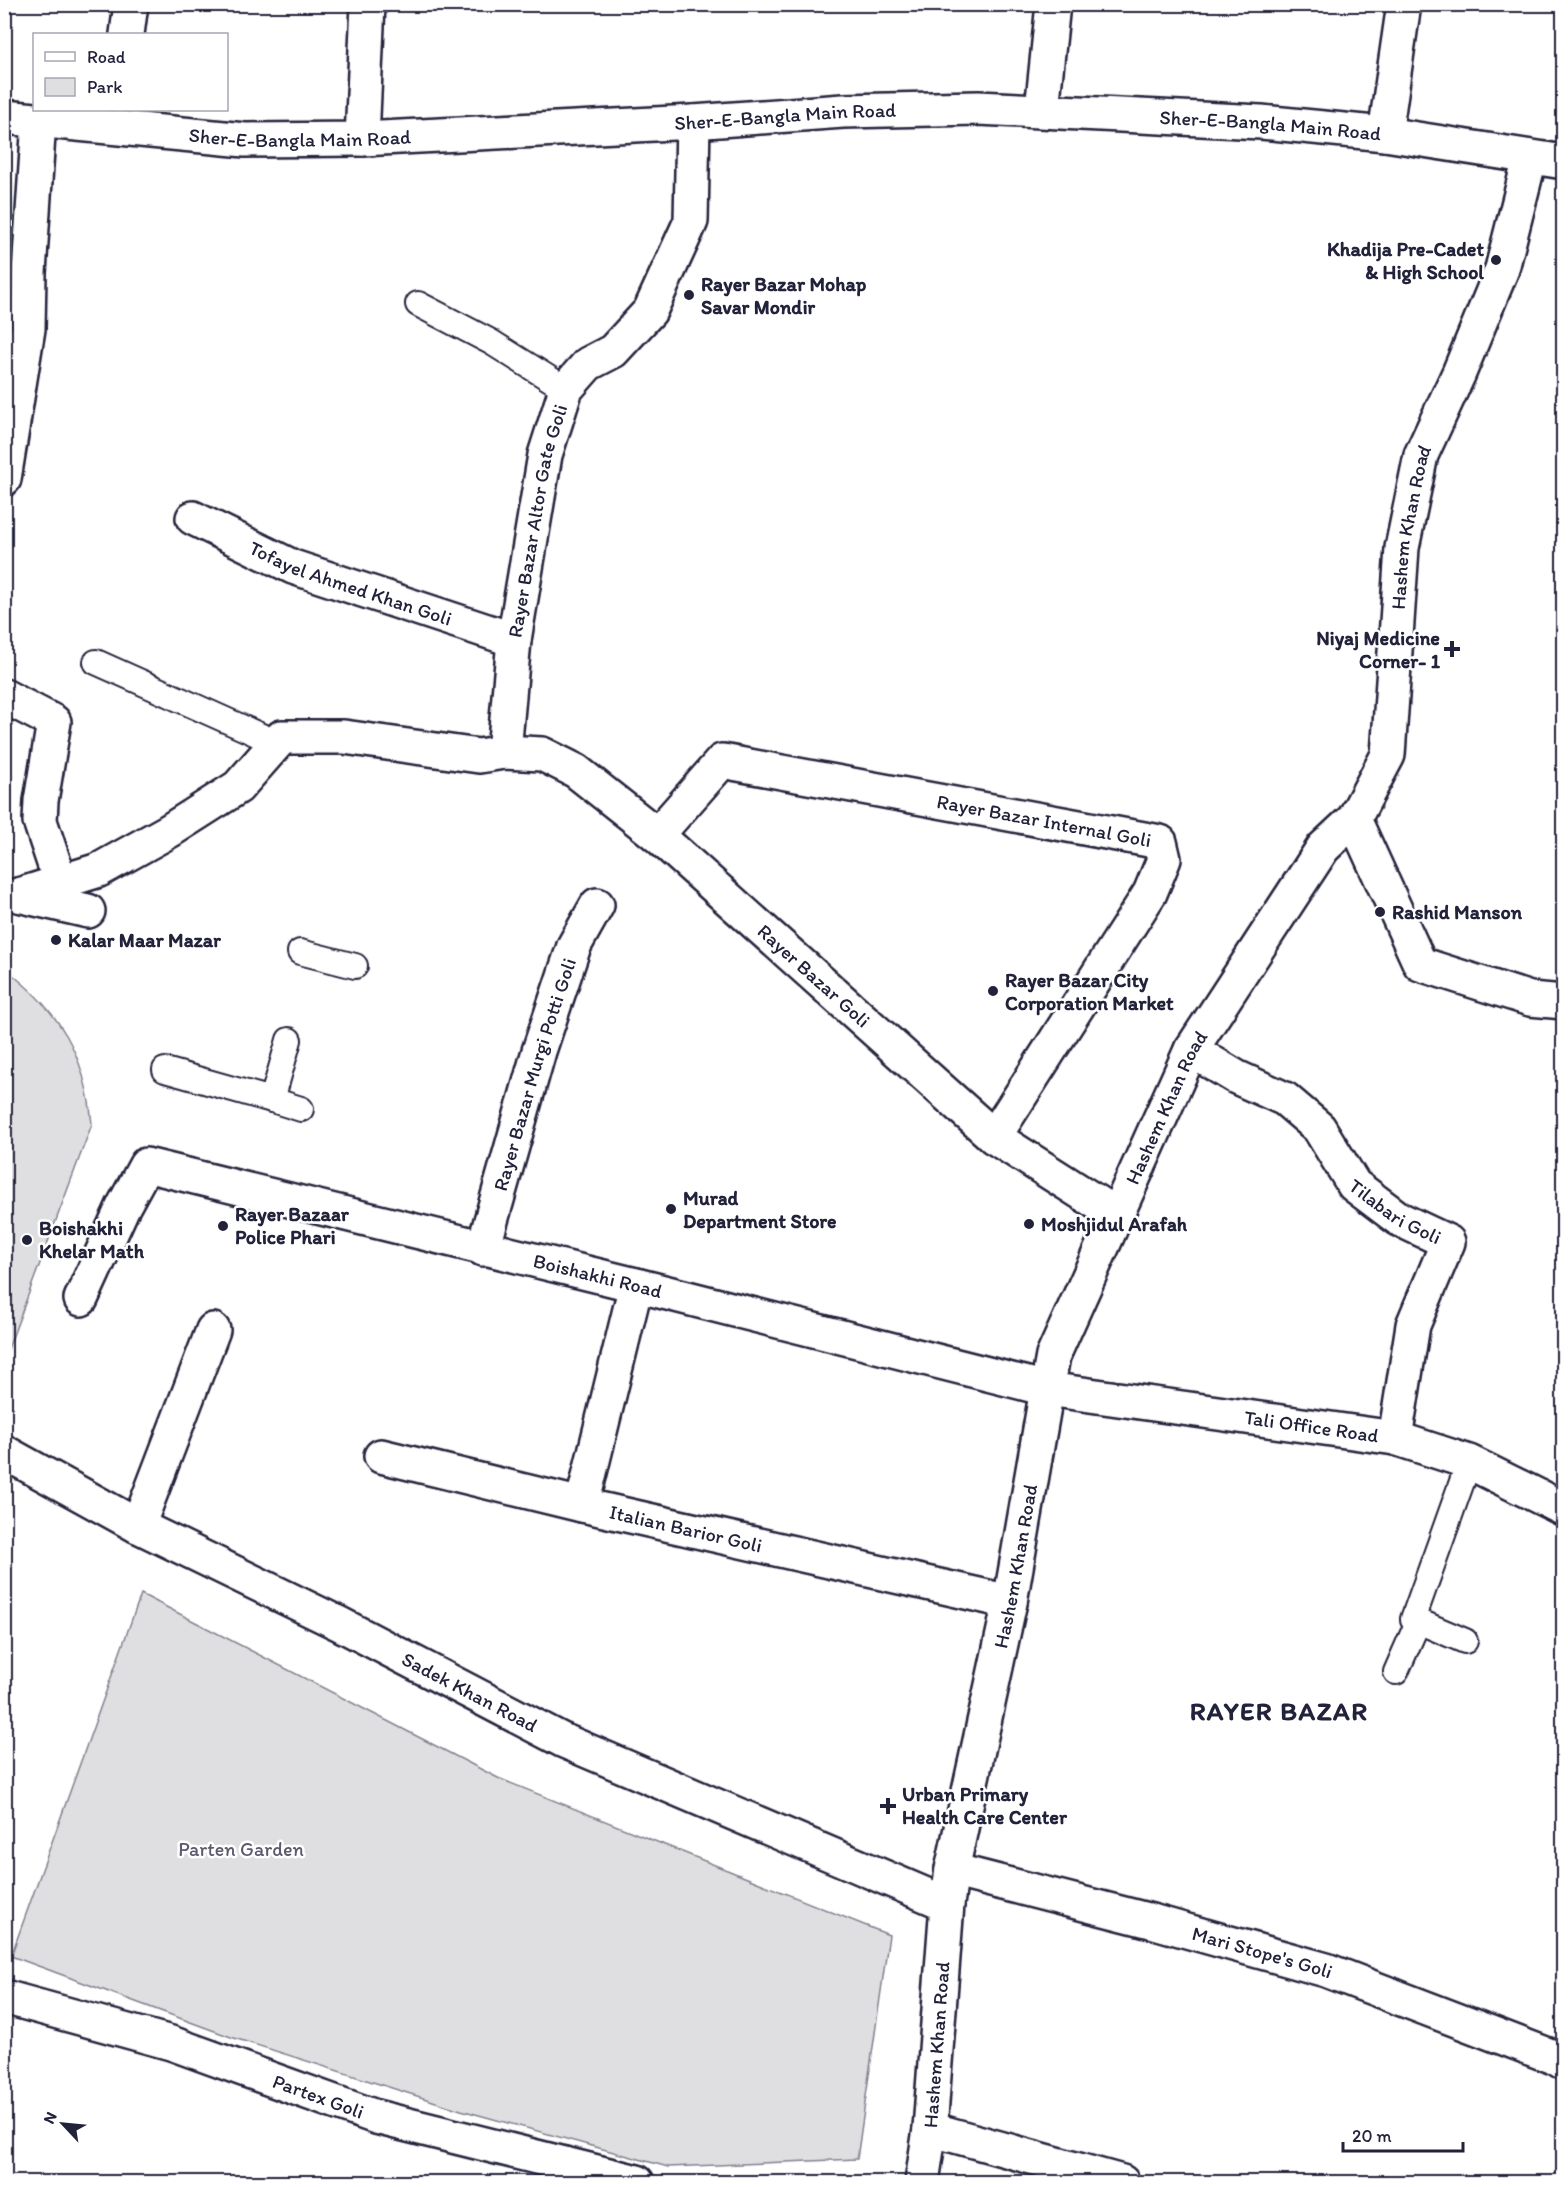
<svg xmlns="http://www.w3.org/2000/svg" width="1568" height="2187" font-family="Itim,sans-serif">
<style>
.green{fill:#dfdfe2;stroke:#80808e;stroke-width:1.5}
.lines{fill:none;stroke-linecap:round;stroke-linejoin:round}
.service-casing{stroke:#22223b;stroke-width:28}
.minor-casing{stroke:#22223b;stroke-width:38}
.tertiary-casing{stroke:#22223b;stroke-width:38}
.service{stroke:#fff;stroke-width:24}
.minor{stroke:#fff;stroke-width:33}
.tertiary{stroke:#fff;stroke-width:33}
.poi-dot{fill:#22223b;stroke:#fff;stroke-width:2}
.labels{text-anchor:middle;stroke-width:5;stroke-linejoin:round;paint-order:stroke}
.street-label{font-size:20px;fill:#22223b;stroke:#fff}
.poi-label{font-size:20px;font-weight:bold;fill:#22223b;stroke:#fff;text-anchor:start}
.park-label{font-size:20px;fill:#5b5b6d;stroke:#fff}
.district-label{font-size:26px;font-weight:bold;letter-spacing:1.5px;fill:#22223b;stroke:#fff}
</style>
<rect width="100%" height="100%" fill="#fff"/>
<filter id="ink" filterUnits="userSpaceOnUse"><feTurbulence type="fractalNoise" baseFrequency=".0167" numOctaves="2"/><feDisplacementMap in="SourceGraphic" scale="12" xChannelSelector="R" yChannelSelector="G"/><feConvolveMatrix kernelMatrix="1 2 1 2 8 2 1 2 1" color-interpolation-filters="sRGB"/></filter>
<g filter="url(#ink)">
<g class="green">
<path d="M4,968c56,43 81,85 88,156l-87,233z"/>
<polygon points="141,1594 498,1778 889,1935 857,2159 668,2167 461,2110 231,2037 11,1956"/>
</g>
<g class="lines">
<g class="service-casing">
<g id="service">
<polyline points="418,304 491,342 566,389"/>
<polyline points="96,662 277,743"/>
<polyline points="300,952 355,966"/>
<polyline points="165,1070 272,1100 289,1040"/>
<polyline points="272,1100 301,1109"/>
<polyline points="1465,1641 1413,1619 1469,1462"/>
<polyline points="1396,1672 1418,1622"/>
</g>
</g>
<g class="minor-casing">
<g id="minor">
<polyline points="127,34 131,4"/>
<polyline points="1042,110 1053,4"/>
<polyline points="1385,134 1404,4"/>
<polyline points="362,139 368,4"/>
<polyline points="4,479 28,329 29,273 39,120"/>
<path id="s1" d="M193,518l100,49 221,73"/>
<polyline points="4,696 54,722 41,801 40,821 60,881"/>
<path id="s2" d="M504,752l10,-112 31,-185 21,-66 22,-25 25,-13 37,-40 41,-90 2,-99"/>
<polyline points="1354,819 1420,964 1530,999 1564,1002"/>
<path id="s3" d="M657,835l65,-74 438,81 4,17 -14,34 -156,244"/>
<polyline points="18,895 88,911"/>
<path id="s4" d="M19,895l80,-25 70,-39 69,-44 44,-50h62l135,19 25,-4 38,2 34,17 81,64 337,302 124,79"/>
<path id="s5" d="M1191,1050l45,27 49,22 34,29 35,57 45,34 49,23 -35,83 -18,113"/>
<path id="s6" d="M483,1249l56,-198 35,-105 23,-41"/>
<path id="s7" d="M636,1285l-54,220 428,97"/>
<path id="s8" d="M81,1299l42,-92 23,-42 490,120 411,104 6,-33 138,-306 132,-202 31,-29 34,-64 14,-207 19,-93 38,-82 43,-104 28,-111"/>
<polyline points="381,1456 582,1505"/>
<polyline points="138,1526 213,1330"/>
<path id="s9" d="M952,1870l203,52 171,48 230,88 8,5"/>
<path id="s10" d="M4,1997l167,46 205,74 261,65"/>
<polyline points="930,2129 1122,2182"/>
</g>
</g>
<g class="tertiary-casing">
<g id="tertiary">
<path id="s11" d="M4,117l241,23 117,-1 331,-17 150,-11 135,-3 283,14 124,12 179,28"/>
<path id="s12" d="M4,1452l134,74 202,98 222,116 385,164"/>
<path id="s13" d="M922,2182l8,-53 17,-225 5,-34 58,-268 37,-213 348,49 74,24 95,47"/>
</g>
</g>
<use href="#service" class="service"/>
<use href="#minor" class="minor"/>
<use href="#tertiary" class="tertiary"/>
</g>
</g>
<g class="poi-dot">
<circle cx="1496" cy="260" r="6"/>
<circle cx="689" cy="295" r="6"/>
<path d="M1449 640h6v6h6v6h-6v6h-6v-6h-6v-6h6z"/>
<circle cx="1380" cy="912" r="6"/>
<circle cx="56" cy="940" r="6"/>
<circle cx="993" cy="991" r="6"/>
<circle cx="671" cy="1209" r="6"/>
<circle cx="1029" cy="1224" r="6"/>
<circle cx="223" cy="1226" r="6"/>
<circle cx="27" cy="1240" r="6"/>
<path d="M885 1797h6v6h6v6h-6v6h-6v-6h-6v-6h6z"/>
</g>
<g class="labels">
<g class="street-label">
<text dy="7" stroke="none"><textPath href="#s11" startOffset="783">Sher-E-Bangla Main Road</textPath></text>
<text dy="7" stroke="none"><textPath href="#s11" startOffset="1269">Sher-E-Bangla Main Road</textPath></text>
<text dy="7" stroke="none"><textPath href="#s11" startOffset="297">Sher-E-Bangla Main Road</textPath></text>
<text dy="7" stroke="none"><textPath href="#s2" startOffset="234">Rayer Bazar Altor Gate Goli</textPath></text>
<text dy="7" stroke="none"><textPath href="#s8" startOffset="2032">Hashem Khan Road</textPath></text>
<text dy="7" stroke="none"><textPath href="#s1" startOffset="171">Tofayel Ahmed Khan Goli</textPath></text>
<text dy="7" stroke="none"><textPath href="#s3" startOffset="426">Rayer Bazar Internal Goli</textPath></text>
<text dy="7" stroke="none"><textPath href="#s4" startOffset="926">Rayer Bazar Goli</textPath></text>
<text dy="7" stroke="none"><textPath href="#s6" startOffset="182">Rayer Bazar Murgi Potti Goli</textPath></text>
<text dy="7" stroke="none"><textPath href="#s8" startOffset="1384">Hashem Khan Road</textPath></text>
<text dy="7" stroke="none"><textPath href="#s5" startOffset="267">Tilabari Goli</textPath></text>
<text dy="7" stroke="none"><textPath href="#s8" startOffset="614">Boishakhi Road</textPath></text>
<text dy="7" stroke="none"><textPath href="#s13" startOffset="1071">Tali Office Road</textPath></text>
<text dy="7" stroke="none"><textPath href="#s7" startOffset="333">Italian Barior Goli</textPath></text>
<text dy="7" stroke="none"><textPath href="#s13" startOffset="624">Hashem Khan Road</textPath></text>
<text dy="7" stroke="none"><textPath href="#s12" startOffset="524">Sadek Khan Road</textPath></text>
<text dy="7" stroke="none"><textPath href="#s9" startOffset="321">Mari Stope's Goli</textPath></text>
<text dy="7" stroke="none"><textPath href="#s13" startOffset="138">Hashem Khan Road</textPath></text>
<text dy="7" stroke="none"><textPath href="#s10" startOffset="330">Partex Goli</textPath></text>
</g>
<g class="poi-label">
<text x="1484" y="256" text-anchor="end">Khadija Pre-Cadet<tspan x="1484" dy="23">&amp; High School</tspan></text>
<text x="701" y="291">Rayer Bazar Mohap<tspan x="701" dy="23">Savar Mondir</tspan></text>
<text x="1440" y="645" text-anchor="end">Niyaj Medicine<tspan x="1440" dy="23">Corner- 1</tspan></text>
<text x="1392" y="919">Rashid Manson</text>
<text x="68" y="947">Kalar Maar Mazar</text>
<text x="1005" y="987">Rayer Bazar City<tspan x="1005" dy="23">Corporation Market</tspan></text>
<text x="683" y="1205">Murad<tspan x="683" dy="23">Department Store</tspan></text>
<text x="235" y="1221">Rayer Bazaar<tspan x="235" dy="23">Police Phari</tspan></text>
<text x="1041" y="1231">Moshjidul Arafah</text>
<text x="39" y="1235">Boishakhi<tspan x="39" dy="23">Khelar Math</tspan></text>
<text x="902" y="1801">Urban Primary<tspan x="902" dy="23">Health Care Center</tspan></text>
</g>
<g class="park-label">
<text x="241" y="1856">Parten Garden</text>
</g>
<g class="district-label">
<text x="1279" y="1720">RAYER BAZAR</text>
</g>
</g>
<rect width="1568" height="2187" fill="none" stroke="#fff" stroke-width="24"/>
<rect x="12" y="12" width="1544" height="2163" fill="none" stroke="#22223b" stroke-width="2" filter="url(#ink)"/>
<rect x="33" y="33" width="195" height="78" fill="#ffffff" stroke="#a7a7b1" stroke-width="1.5"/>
<rect x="45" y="52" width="30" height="9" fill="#ffffff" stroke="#a7a7b1" stroke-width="1.5"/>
<text x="87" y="63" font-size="18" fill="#22223b">Road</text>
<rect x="45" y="78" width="30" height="18" fill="#dfdfe2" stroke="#a7a7b1" stroke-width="1.5"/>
<text x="87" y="93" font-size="18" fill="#22223b">Park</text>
<g transform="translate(63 2124) rotate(296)" stroke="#ffffff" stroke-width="4.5" paint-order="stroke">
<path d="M0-4.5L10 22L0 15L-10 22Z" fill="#22223b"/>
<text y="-9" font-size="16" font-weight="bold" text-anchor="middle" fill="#22223b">N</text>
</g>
<path d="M1343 2142v9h120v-9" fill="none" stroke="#22223b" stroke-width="3"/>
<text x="1352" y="2142" font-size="18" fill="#22223b" stroke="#ffffff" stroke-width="4.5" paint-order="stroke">20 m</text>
</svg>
